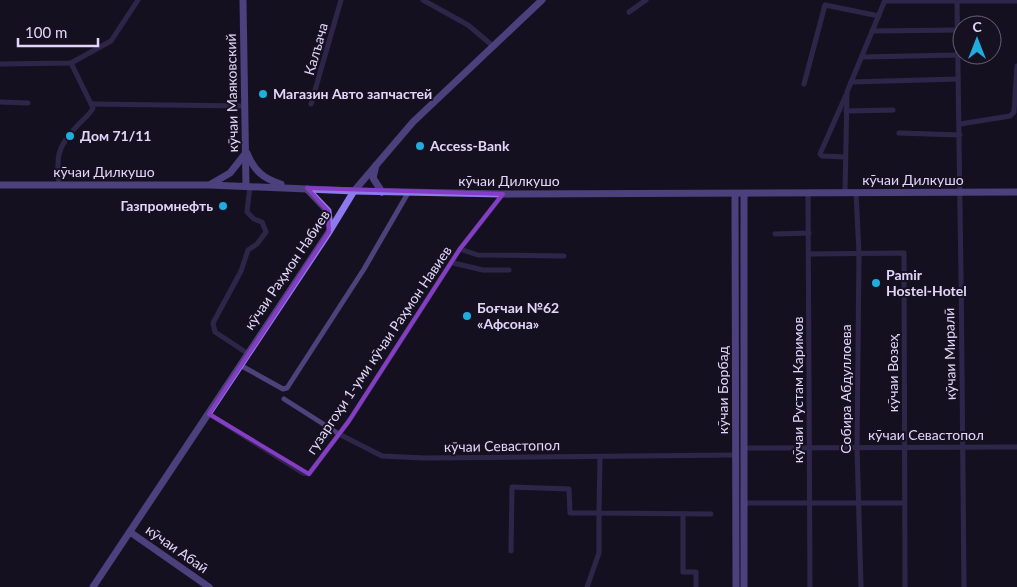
<svg xmlns="http://www.w3.org/2000/svg" width="1017" height="587" font-family="Lato,sans-serif">
<style>
.lines{fill:none;stroke-linecap:round;stroke-linejoin:round}
.street{stroke:#4d427a;stroke-width:5}
.secondary{stroke:#8f7aed;stroke-width:7}
.marked{fill:none;stroke:#853dc5;stroke-width:4;stroke-linejoin:round}
.poi-dot{fill:#1faddd;stroke:#161121;stroke-width:2}
.labels{text-anchor:middle;stroke-width:4;stroke-linejoin:round;paint-order:stroke}
.street-label{font-size:14px;fill:#e0d6f9;stroke:#161121}
.poi-label{font-size:14px;font-weight:bold;fill:#e0d6f9;stroke:#161121;text-anchor:start}
</style>
<rect width="100%" height="100%" fill="#161121"/>
<g class="lines">
<g class="street">
<polyline points="423,0 468,25 493,46"/>
<path d="M957,0c4,196 5,391 7,587"/>
<polyline points="885,1 1017,1"/>
<polyline points="629,12 646,0"/>
<polyline points="872,31 957,30"/>
<polyline points="862,57 958,55"/>
<polyline points="0,64 71,63 111,41 138,0"/>
<polyline points="851,82 958,79"/>
<polyline points="804,84 825,5 879,16"/>
<polyline points="0,102 28,103"/>
<polyline points="91,104 244,106"/>
<polyline points="311,104 341,0"/>
<polyline points="846,111 893,110"/>
<polyline points="960,124 1010,116 1014,112 1017,66"/>
<polyline points="899,133 960,135"/>
<polyline points="845,157 822,156 820,154 846,95"/>
<path d="M59,184c-3,-27 -2,-37 18,-58 5,-6 12,-10 16,-18l-22,-45"/>
<polyline points="808,192 810,587"/>
<polyline points="845,192 847,92 885,0"/>
<polyline points="856,192 859,254 857,447 861,587"/>
<polyline points="775,234 809,233"/>
<polyline points="460,249 478,255 564,256"/>
<polyline points="809,254 904,253 905,587"/>
<polyline points="453,263 483,270 509,270"/>
<polyline points="247,353 215,332 213,323 241,271 248,250 257,244 266,232 262,222 254,219 247,212 250,186"/>
<polyline points="240,365 283,389 287,388 364,269 408,193"/>
<polyline points="284,399 339,434 382,456 424,458 736,455"/>
<polyline points="209,414 303,473 309,474 349,421 460,249 503,194"/>
<polyline points="745,448 1017,447"/>
<polyline points="600,457 599,513 711,514"/>
<polyline points="745,503 904,503"/>
<polyline points="683,514 683,572 696,572 696,587"/>
<polyline points="511,551 512,487 569,489 570,513 599,513 599,553 587,587"/>
</g>
<g class="secondary">
<polyline points="243,0 246,186"/>
<path d="M247,153c7,18 17,26 34,31"/>
<polyline points="376,165 373,178 382,192"/>
<polyline points="211,184 230,173 245,154"/>
<polyline points="0,185 210,185 354,191 503,194 1017,192"/>
<polyline points="307,189 328,211 330,229"/>
<polyline points="735,194 736,587"/>
<polyline points="130,532 209,587"/>
<polyline points="93,587 329,232 354,191 413,122 542,0"/>
<polyline points="744,587 744,194"/>
</g>
</g>
<path d="M0 0H1017V587H0ZM307,188l196,6 -43,55 -111,172 -40,53 -100,-60 120,-182 -1,-21z" fill="#161121" fill-opacity=".55" fill-rule="evenodd"/>
<path class="marked" d="M307,188l196,6 -43,55 -111,172 -40,53 -100,-60 120,-182 -1,-21z"/>
<g class="poi-dot">
<circle cx="263" cy="94" r="5"/>
<circle cx="70" cy="136" r="5"/>
<circle cx="420" cy="146" r="5"/>
<circle cx="223" cy="206" r="5"/>
<circle cx="876" cy="283" r="5"/>
<circle cx="467" cy="316" r="5"/>
</g>
<g class="labels">
<g class="street-label">
<text transform="translate(316 49) rotate(-74)" y="5">Калъача</text>
<text transform="translate(232 93) rotate(-91)" y="5">кӯчаи Маяковский</text>
<text x="104" y="177">кӯчаи Дилкушо</text>
<text x="913" y="185">кӯчаи Дилкушо</text>
<text x="509" y="186">кӯчаи Дилкушо</text>
<text transform="translate(287 270) rotate(-56)" y="5">кӯчаи Раҳмон Набиев</text>
<text transform="translate(379 350) rotate(-56)" y="5">гузаргоҳи 1-уми кӯчаи Раҳмон Навиев</text>
<text transform="translate(950 354) rotate(-91)" y="5">кӯчаи Миралӣ</text>
<text transform="translate(893 373) rotate(-90)" y="5">кӯчаи Возеҳ</text>
<text transform="translate(846 389) rotate(-90)" y="5">Собира Абдуллоева</text>
<text transform="translate(723 390) rotate(-90)" y="5">кӯчаи Борбад</text>
<text transform="translate(798 390) rotate(-90)" y="5">кӯчаи Рустам Каримов</text>
<text x="926" y="440">кӯчаи Севастопол</text>
<text transform="translate(502 446) rotate(-1)" y="5">кӯчаи Севастопол</text>
<text transform="translate(177 549) rotate(35)" y="5">кӯчаи Абаӣ</text>
</g>
<g class="poi-label">
<text x="273" y="99">Магазин Авто запчастей</text>
<text x="80" y="141">Дом 71/11</text>
<text x="430" y="151">Access-Bank</text>
<text x="213" y="211" text-anchor="end">Газпромнефть</text>
<text x="886" y="280">Pamir<tspan x="886" dy="16">Hostel-Hotel</tspan></text>
<text x="477" y="313">Боғчаи №62<tspan x="477" dy="16">«Афсона»</tspan></text>
</g>
</g>
<g transform="translate(977 40)"><circle r="24" fill="#161121" stroke="#676077"/>
<path d="M0-4L9 19L0 12L-9 19Z" fill="#1faddd"/>
<text y="-8" font-size="14" font-weight="bold" text-anchor="middle" fill="#e0d6f9">С</text>
</g>
<path d="M18 38v8h80v-8" fill="none" stroke="#e0d6f9" stroke-width="2.5"/>
<text x="25" y="38" font-size="15" fill="#e0d6f9" stroke="#161121" stroke-width="4" paint-order="stroke">100 m</text>
</svg>
